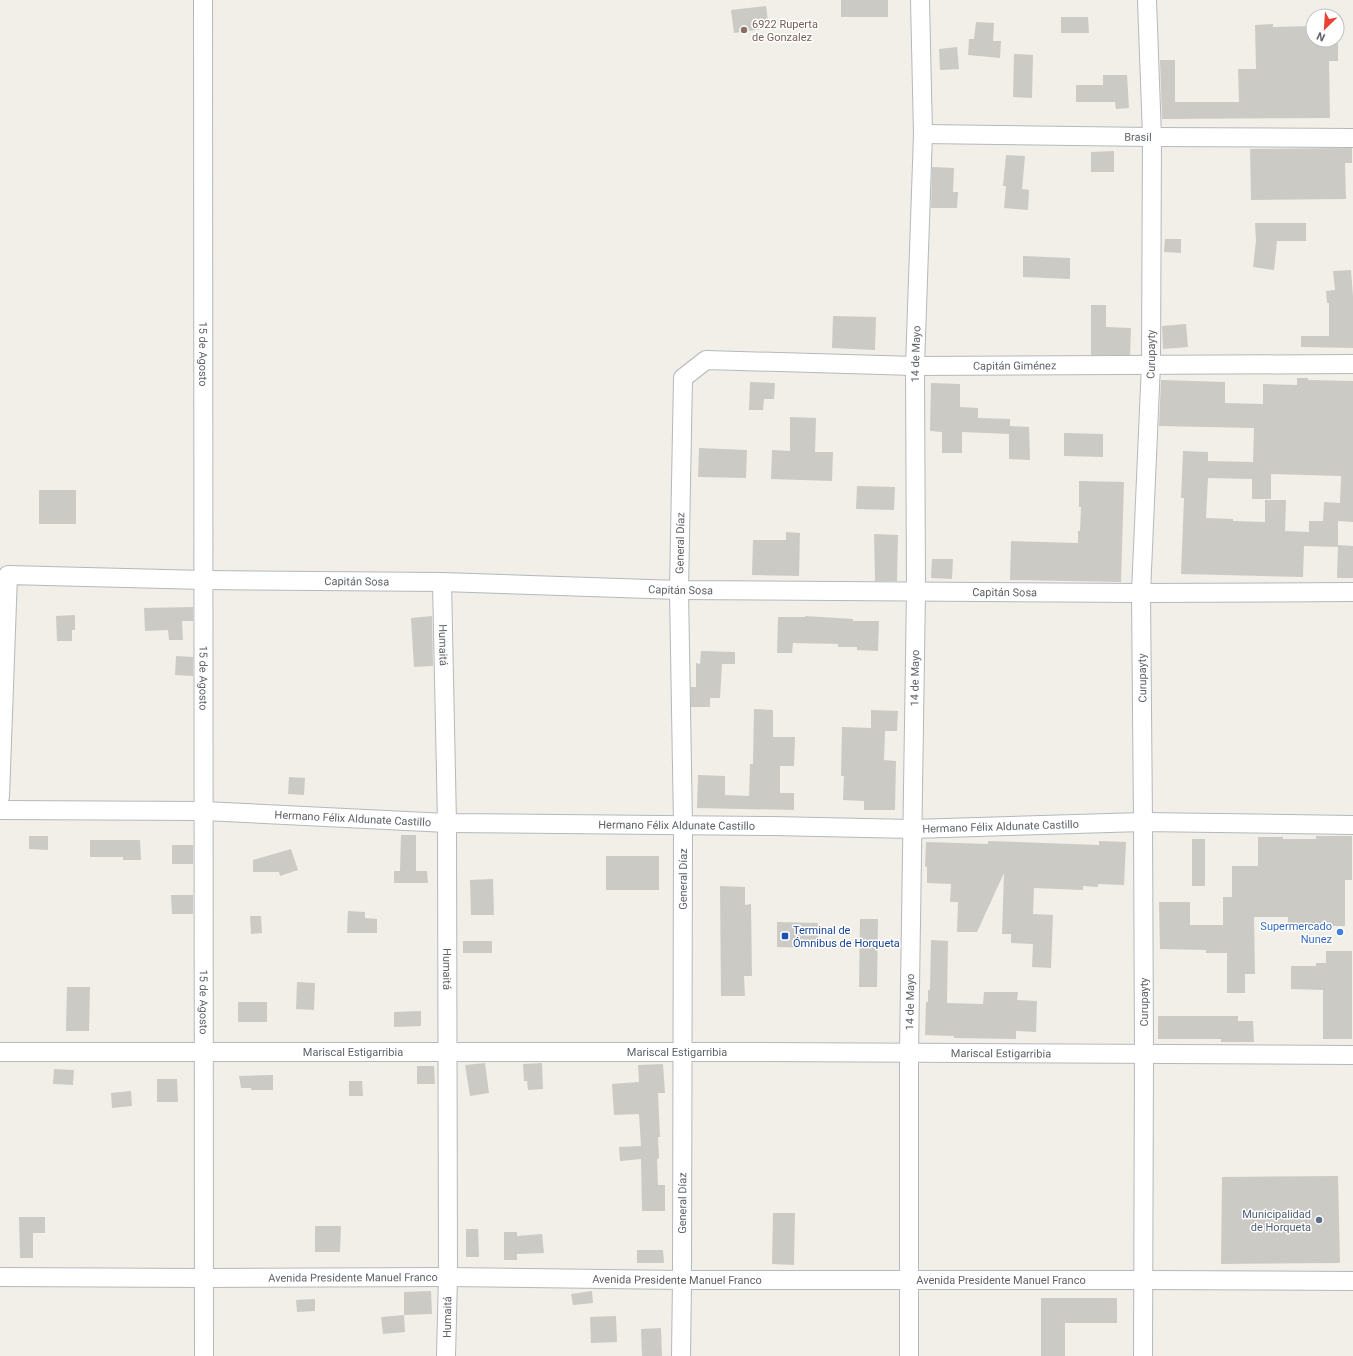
<svg xmlns="http://www.w3.org/2000/svg" width="1353" height="1356" font-family="Roboto,sans-serif">
<style>
.building{fill:#cccac5;fill-rule:evenodd}
.lines{fill:none;stroke-linecap:round;stroke-linejoin:round}
.minor-casing{stroke:#b5b8bc;stroke-width:20}
.minor{stroke:#fff;stroke-width:18}
.education-dot{fill:#8d6e63;stroke:#fff;stroke-width:1.5}
.shop-dot{fill:#3f7fe0;stroke:#fff;stroke-width:1.5}
.transit-dot{fill:#1a4fb4;stroke:#fff;stroke-width:1.5}
.service-dot{fill:#5c6f8a;stroke:#fff;stroke-width:1.5}
.labels{text-anchor:middle;stroke-width:3;stroke-linejoin:round;paint-order:stroke}
.education-label{font-size:11px;fill:#785e54;stroke:#fff;text-anchor:start}
.street-label{font-size:11px;fill:#5f6368;stroke:#fff}
.shop-label{font-size:11px;fill:#366cbe;stroke:#fff;text-anchor:end}
.transit-label{font-size:11px;fill:#164399;stroke:#fff;text-anchor:start}
.service-label{font-size:11px;fill:#4e5e75;stroke:#fff;text-anchor:end}
</style>
<rect width="100%" height="100%" fill="#f1efe8"/>
<g class="building">
<rect x="841" y="0" width="47" height="17"/>
<polygon points="766,6 769,28 734,33 731,10"/>
<polygon points="1061,17 1088,17 1089,33 1061,33"/>
<polygon points="976,22 994,23 993,41 1001,41 1000,58 968,55 969,39 974,39"/>
<polygon points="1273,24 1273,27 1313,26 1313,40 1338,40 1338,61 1329,61 1330,118 1162,119 1160,60 1175,60 1175,102 1239,102 1238,69 1256,69 1255,25"/>
<polygon points="957,47 959,69 940,70 939,49"/>
<polygon points="1014,54 1033,55 1032,98 1013,97"/>
<polygon points="1103,75 1127,75 1129,108 1116,109 1115,102 1076,102 1076,85 1103,85"/>
<polygon points="1352,148 1352,163 1345,163 1346,199 1251,200 1250,149"/>
<polygon points="1114,151 1114,172 1091,172 1091,152"/>
<polygon points="1006,155 1025,156 1022,189 1029,190 1028,210 1004,208 1006,186 1003,186"/>
<polygon points="932,167 954,168 953,192 958,192 957,208 931,208"/>
<polygon points="1255,223 1306,223 1306,241 1277,241 1274,270 1253,267 1256,241"/>
<polygon points="1165,239 1181,239 1181,253 1164,252"/>
<polygon points="1023,256 1070,258 1070,279 1023,277"/>
<polygon points="1351,270 1353,296 1353,348 1301,347 1301,336 1329,336 1329,303 1327,303 1326,291 1335,290 1333,271"/>
<polygon points="1091,305 1106,305 1106,327 1131,328 1130,355 1091,355"/>
<polygon points="833,316 876,317 875,350 832,348"/>
<polygon points="1186,324 1188,347 1163,349 1162,326"/>
<path d="M1297,378h11v2l45,1v141l-15,-1v26l-34,-1 -1,31 -122,-3 3,-76h-3l2,-47 25,1v9l45,1 1,-34 -95,-2 2,-46 64,2v21l38,1v-20l34,1zM1271,474l70,2 -1,27 -16,-1 -1,19h-14v11l-24,-1 1,-31h-21v22l-32,-1v-2l-27,-1 2,-40 44,1v20h19z"/>
<polygon points="750,382 775,383 774,399 764,399 763,410 749,410"/>
<polygon points="931,383 960,384 960,407 978,408 978,418 1010,419 1010,426 1029,427 1030,460 1009,459 1009,434 962,432 962,453 942,453 942,432 930,431"/>
<polygon points="790,417 816,418 815,452 833,452 832,481 771,479 772,450 790,451"/>
<polygon points="1064,433 1103,434 1103,457 1064,456"/>
<polygon points="699,448 747,450 746,478 698,477"/>
<polygon points="1079,481 1124,482 1121,582 1010,580 1011,541 1078,543 1078,531 1080,531 1081,507 1079,507"/>
<polygon points="857,486 895,487 894,510 856,509"/>
<rect x="39" y="490" width="37" height="34"/>
<polygon points="786,532 800,533 799,576 752,575 753,540 786,540"/>
<polygon points="874,534 898,535 897,581 875,581"/>
<polygon points="1338,545 1353,546 1353,578 1337,578"/>
<polygon points="932,559 953,559 952,579 931,578"/>
<polygon points="193,607 193,621 182,621 183,640 169,640 168,630 145,631 144,608"/>
<polygon points="75,615 75,630 72,630 72,641 57,641 56,616"/>
<polygon points="432,616 433,666 414,667 411,618"/>
<polygon points="805,616 853,619 853,621 879,621 878,651 857,650 857,647 838,647 838,644 793,643 792,653 777,653 778,617 805,617"/>
<polygon points="701,651 735,652 735,664 722,664 720,698 710,698 710,707 691,707 691,687 696,687 696,663 700,664"/>
<polygon points="176,656 193,657 193,676 175,675"/>
<polygon points="754,709 773,710 773,737 795,737 794,766 780,766 780,793 794,793 794,810 697,808 698,775 725,776 725,795 749,796 750,764 753,764"/>
<polygon points="871,710 898,711 897,731 885,731 884,760 896,761 895,810 864,810 864,801 843,800 844,776 841,776 842,727 871,728"/>
<polygon points="289,777 305,778 304,795 288,794"/>
<polygon points="401,835 416,835 416,871 427,871 428,883 394,883 394,871 400,871"/>
<polygon points="29,836 48,836 48,850 29,849"/>
<polygon points="1316,836 1352,836 1352,880 1345,880 1345,926 1288,926 1288,917 1254,917 1255,974 1245,974 1245,993 1227,993 1227,953 1206,953 1206,950 1160,949 1159,902 1190,902 1190,925 1223,925 1223,897 1232,897 1232,866 1258,866 1258,837 1283,837 1283,839 1316,839"/>
<rect x="1192" y="839" width="13" height="47"/>
<polygon points="90,840 140,840 141,860 123,860 123,857 90,857"/>
<polygon points="988,841 1099,845 1099,841 1126,842 1124,885 1098,884 1098,887 1083,886 1083,890 1034,888 1033,914 1053,915 1051,968 1032,967 1033,944 1011,943 1011,934 1002,934 1004,873 977,932 957,932 958,902 950,902 951,884 927,883 927,867 925,866 926,842 988,844"/>
<rect x="172" y="845" width="21" height="19"/>
<polygon points="291,849 298,870 280,876 279,872 253,872 253,860"/>
<rect x="606" y="856" width="53" height="34"/>
<polygon points="493,879 494,915 471,915 470,880"/>
<polygon points="720,886 745,887 745,905 751,904 752,976 744,976 745,996 721,996"/>
<polygon points="171,895 193,895 193,914 172,914"/>
<polygon points="348,911 365,912 365,918 377,919 377,933 347,933"/>
<polygon points="250,916 261,916 262,933 251,934"/>
<polygon points="860,919 878,919 877,987 859,987"/>
<polygon points="777,922 818,923 818,948 777,947"/>
<polygon points="931,940 948,941 947,1003 983,1004 984,992 1018,992 1017,1000 1037,1001 1036,1032 1016,1031 1016,1039 954,1038 954,1036 925,1035 926,1002 928,1002 928,990 930,990"/>
<rect x="463" y="941" width="29" height="12"/>
<polygon points="1326,951 1352,951 1352,1039 1323,1039 1323,990 1291,989 1291,966 1316,966 1316,963 1326,963"/>
<polygon points="297,982 315,983 314,1010 296,1009"/>
<polygon points="67,987 90,987 89,1031 66,1031"/>
<rect x="238" y="1002" width="29" height="20"/>
<polygon points="421,1011 421,1026 394,1027 394,1012"/>
<polygon points="1158,1016 1238,1016 1238,1021 1253,1021 1254,1042 1221,1042 1221,1039 1158,1039"/>
<polygon points="485,1063 489,1093 470,1096 465,1065"/>
<polygon points="542,1063 543,1089 528,1090 527,1081 524,1081 523,1064"/>
<polygon points="663,1064 665,1093 658,1093 660,1137 658,1137 659,1158 657,1159 658,1185 665,1185 665,1211 642,1211 641,1159 620,1161 619,1147 641,1146 639,1114 614,1115 612,1084 639,1082 638,1065"/>
<polygon points="417,1066 434,1066 435,1084 417,1084"/>
<polygon points="54,1069 74,1070 73,1085 53,1084"/>
<polygon points="273,1075 273,1090 251,1090 251,1088 241,1088 239,1076"/>
<polygon points="157,1079 177,1079 178,1102 157,1102"/>
<polygon points="349,1081 362,1081 363,1096 349,1096"/>
<polygon points="131,1091 132,1106 112,1108 111,1093"/>
<polygon points="1338,1176 1340,1263 1221,1264 1222,1177"/>
<polygon points="773,1213 795,1213 794,1265 772,1264"/>
<polygon points="19,1217 45,1217 45,1233 33,1233 33,1258 20,1258"/>
<polygon points="315,1226 341,1226 340,1252 315,1252"/>
<polygon points="466,1229 478,1229 479,1257 466,1257"/>
<polygon points="504,1232 517,1232 517,1236 542,1234 544,1253 517,1254 517,1260 504,1260"/>
<polygon points="637,1250 663,1250 664,1263 637,1263"/>
<polygon points="431,1291 432,1314 404,1315 404,1292"/>
<polygon points="592,1291 593,1303 573,1305 571,1294"/>
<polygon points="1041,1298 1117,1298 1117,1323 1065,1323 1065,1356 1041,1356"/>
<polygon points="315,1299 315,1311 297,1312 296,1300"/>
<polygon points="404,1315 405,1332 383,1334 381,1317"/>
<polygon points="616,1316 617,1342 591,1343 590,1317"/>
<polygon points="661,1328 662,1356 642,1356 641,1329"/>
</g>
<g class="lines">
<g class="minor-casing">
<g id="minor">
<path id="s1" d="M203,0l1,1356"/>
<path id="s2" d="M923,134l229,3 201,1"/>
<path id="s3" d="M442,582l5,241 1,454 -2,79"/>
<path id="s4" d="M0,797l8,-222 196,5 238,2 237,8 462,3 212,-1"/>
<path id="s5" d="M0,810l204,1 243,12 325,3 140,3 231,-7 210,3"/>
<path id="s6" d="M0,1052h746l607,3"/>
<path id="s7" d="M0,1277l204,1 244,-1 234,3h462l209,1"/>
<path id="s8" d="M681,1356l1,-76 1,-454 -4,-236 4,-212 23,-18 209,6 438,-2"/>
<path id="s9" d="M909,1356v-303l7,-462 -1,-225 8,-232 -3,-134"/>
<path id="s10" d="M1143,1356l1,-303 -1,-231 -2,-229 10,-229 1,-227 -5,-137"/>
</g>
</g>
<use href="#minor" class="minor"/>
</g>
<circle class="education-dot" cx="744" cy="30" r="4"/>
<circle class="shop-dot" cx="1340" cy="932" r="4"/>
<rect class="transit-dot" x="781" y="932" width="8" height="8" rx="2"/>
<circle class="service-dot" cx="1319" cy="1220" r="4"/>
<g class="labels">
<g class="education-label">
<text x="752" y="28">6922 Ruperta<tspan x="752" dy="13">de Gonzalez</tspan></text>
</g>
<g class="street-label">
<text dy="4" stroke="none"><textPath href="#s2" startOffset="215">Brasil</textPath></text>
<text dy="4" stroke="none"><textPath href="#s1" startOffset="354">15 de Agosto</textPath></text>
<text dy="4" stroke="none"><textPath href="#s9" startOffset="1002">14 de Mayo</textPath></text>
<text dy="4" stroke="none"><textPath href="#s10" startOffset="1002">Curupayty</textPath></text>
<text dy="4" stroke="none"><textPath href="#s8" startOffset="1316">Capitán Giménez</textPath></text>
<text dy="4" stroke="none"><textPath href="#s8" startOffset="813">General Díaz</textPath></text>
<text dy="4" stroke="none"><textPath href="#s4" startOffset="571">Capitán Sosa</textPath></text>
<text dy="4" stroke="none"><textPath href="#s4" startOffset="895">Capitán Sosa</textPath></text>
<text dy="4" stroke="none"><textPath href="#s4" startOffset="1219">Capitán Sosa</textPath></text>
<text dy="4" stroke="none"><textPath href="#s3" startOffset="63">Humaitá</textPath></text>
<text dy="4" stroke="none"><textPath href="#s1" startOffset="678">15 de Agosto</textPath></text>
<text dy="4" stroke="none"><textPath href="#s9" startOffset="678">14 de Mayo</textPath></text>
<text transform="translate(1142 678) rotate(-91)" y="4">Curupayty</text>
<text dy="4" stroke="none"><textPath href="#s5" startOffset="353">Hermano Félix Aldunate Castillo</textPath></text>
<text dy="4" stroke="none"><textPath href="#s5" startOffset="677">Hermano Félix Aldunate Castillo</textPath></text>
<text dy="4" stroke="none"><textPath href="#s5" startOffset="1001">Hermano Félix Aldunate Castillo</textPath></text>
<text dy="4" stroke="none"><textPath href="#s8" startOffset="477">General Díaz</textPath></text>
<text dy="4" stroke="none"><textPath href="#s3" startOffset="387">Humaitá</textPath></text>
<text dy="4" stroke="none"><textPath href="#s1" startOffset="1002">15 de Agosto</textPath></text>
<text dy="4" stroke="none"><textPath href="#s9" startOffset="354">14 de Mayo</textPath></text>
<text transform="translate(1144 1002) rotate(-90)" y="4">Curupayty</text>
<text dy="4" stroke="none"><textPath href="#s6" startOffset="353">Mariscal Estigarribia</textPath></text>
<text dy="4" stroke="none"><textPath href="#s6" startOffset="677">Mariscal Estigarribia</textPath></text>
<text dy="4" stroke="none"><textPath href="#s6" startOffset="1001">Mariscal Estigarribia</textPath></text>
<text dy="4" stroke="none"><textPath href="#s8" startOffset="153">General Díaz</textPath></text>
<text dy="4" stroke="none"><textPath href="#s7" startOffset="353">Avenida Presidente Manuel Franco</textPath></text>
<text dy="4" stroke="none"><textPath href="#s7" startOffset="677">Avenida Presidente Manuel Franco</textPath></text>
<text dy="4" stroke="none"><textPath href="#s7" startOffset="1001">Avenida Presidente Manuel Franco</textPath></text>
<text transform="translate(447 1317) rotate(-89)" y="4">Humaitá</text>
</g>
<g class="shop-label">
<text x="1332" y="930">Supermercado<tspan x="1332" dy="13">Nunez</tspan></text>
</g>
<g class="transit-label">
<text x="793" y="934">Terminal de<tspan x="793" dy="13">Ómnibus de Horqueta</tspan></text>
</g>
<g class="service-label">
<text x="1311" y="1218">Municipalidad<tspan x="1311" dy="13">de Horqueta</tspan></text>
</g>
</g>
<g transform="translate(1325 28) rotate(205)"><circle r="19" fill="#ffffff" stroke="#bfc1c3"/>
<path d="M0-3L7 15L0 10L-7 15Z" fill="#ea4335"/>
<text y="-6" font-size="11" font-weight="bold" text-anchor="middle" fill="#5f6368">N</text>
</g>
</svg>
